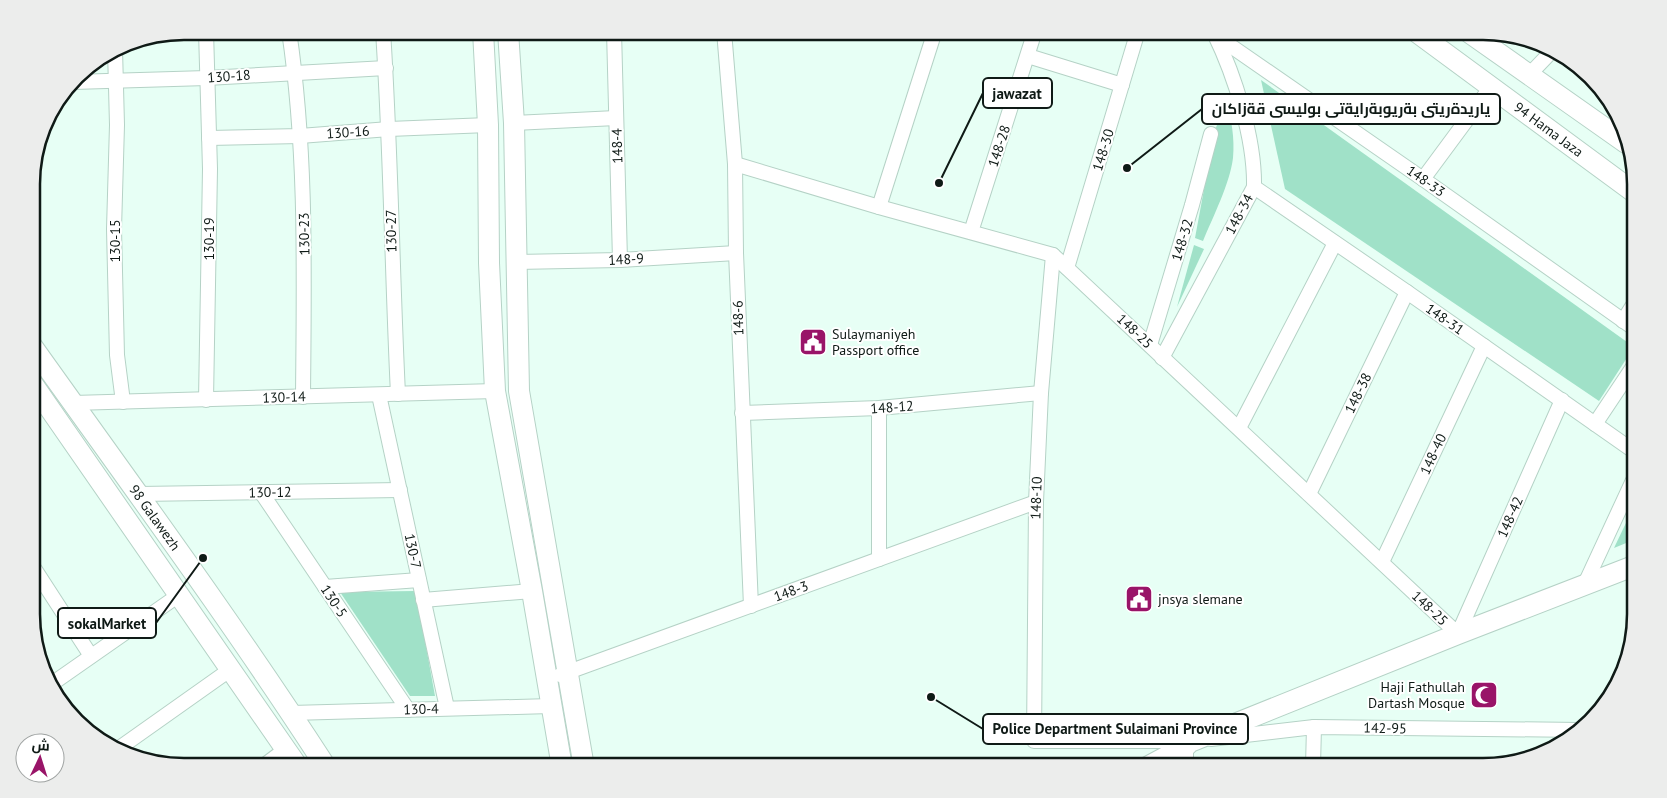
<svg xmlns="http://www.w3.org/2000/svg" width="1667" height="798" font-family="'PT Sans',Cairo,sans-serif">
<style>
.green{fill:#a0e1c8}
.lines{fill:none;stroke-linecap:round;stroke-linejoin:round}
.street-casing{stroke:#b5d2c6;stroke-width:16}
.secondary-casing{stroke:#b5d2c6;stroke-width:22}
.street{stroke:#fff;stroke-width:14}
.secondary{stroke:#fff;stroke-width:20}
.labels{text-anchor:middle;stroke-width:4;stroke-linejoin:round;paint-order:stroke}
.street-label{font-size:14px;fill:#0f1a16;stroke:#fff}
.poi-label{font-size:14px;fill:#0f1a16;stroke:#fff;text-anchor:start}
.rim{fill:none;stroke:#0f1a16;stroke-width:2.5}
.leader{fill:none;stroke:#0f1a16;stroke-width:2}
.callout-dot{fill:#0f1a16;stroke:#fff;stroke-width:2}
.callout{fill:#fff;stroke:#0f1a16;stroke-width:2}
.callout-label{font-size:15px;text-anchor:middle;font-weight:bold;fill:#0f1a16}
</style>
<rect width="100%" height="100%" fill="#e7fff5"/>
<g class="green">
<polygon points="1261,80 1634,347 1599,401 1285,189"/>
<path d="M1227,100c4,19 8,38 6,58 -3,25 -20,59 -30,83l-8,-3 20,-108z"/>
<polygon points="1194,245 1204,249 1177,307"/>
<polygon points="1635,504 1636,539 1614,548"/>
<polygon points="416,591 435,696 410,696 340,592"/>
</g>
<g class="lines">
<g class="street-casing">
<g id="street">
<polyline points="206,31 210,169 206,400"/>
<path d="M289,31c18,121 15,244 14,366"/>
<path d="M383,31c8,121 9,242 15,363"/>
<polyline points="614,31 620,260"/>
<polyline points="724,31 735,164 736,253 751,606"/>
<polyline points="1218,31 1215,35 1423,179 1635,329"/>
<polyline points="115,49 117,125 114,229 117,355 123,402"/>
<polyline points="1028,56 1122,85"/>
<polyline points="1529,75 1552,51"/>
<polyline points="73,82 207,78 386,68"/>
<polyline points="514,123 616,118"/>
<polyline points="209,138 300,136 389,129 488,125"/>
<polyline points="735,164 879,207 1053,255 1458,634 1562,400"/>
<polyline points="1423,179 1491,87"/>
<polyline points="1254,187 1407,292 1635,452"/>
<polyline points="879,207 935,31"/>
<polyline points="971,232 1035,31"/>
<polyline points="1053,255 1041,393 1036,502 1034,741 1176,741 1186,746 1186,767"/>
<polyline points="516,262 620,260 736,253"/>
<polyline points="1067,268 1138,31"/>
<polyline points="1623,321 1635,302"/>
<polyline points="1150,345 1192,205 1211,134"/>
<path d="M1162,358l92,-171c1,-48 -19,-111 -40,-154"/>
<polyline points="379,395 447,708"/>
<polyline points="73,403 495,391"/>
<polyline points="742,413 879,408 1041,393"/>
<polyline points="1595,424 1635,364"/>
<polyline points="1239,428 1335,243"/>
<polyline points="261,492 408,710"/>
<polyline points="139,494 400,490"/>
<polyline points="1309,494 1407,292"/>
<polyline points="879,559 879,408"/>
<polyline points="1382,562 1484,346"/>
<polyline points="32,565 91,656"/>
<polyline points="1584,586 1635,476"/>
<polyline points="325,587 419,580"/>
<polyline points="423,600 532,591"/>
<polyline points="560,675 1036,502"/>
<polyline points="53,683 179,595"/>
<polyline points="291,713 551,706"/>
<polyline points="1211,739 1314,727 1580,730"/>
<polyline points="118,749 231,669"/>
<polyline points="1313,766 1314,727"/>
<polyline points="262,767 286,749"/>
</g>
</g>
<g class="secondary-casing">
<g id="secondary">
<polyline points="483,31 488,125 489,263 495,391 532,591 562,767"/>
<polyline points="508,31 514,123 519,391 584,767"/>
<path id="s1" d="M1415,31l220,162"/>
<polyline points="1467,31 1626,143"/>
<path id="s2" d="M32,346c99,139 201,277 294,421"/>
<polyline points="32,383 298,767"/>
<polyline points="1147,767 1186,746 1190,742 1458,634 1636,565"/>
</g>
</g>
<use href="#street" class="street"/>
<use href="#secondary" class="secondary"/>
</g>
<defs>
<g id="civic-square" transform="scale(1.4375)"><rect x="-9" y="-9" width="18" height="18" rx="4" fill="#991468" stroke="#fff"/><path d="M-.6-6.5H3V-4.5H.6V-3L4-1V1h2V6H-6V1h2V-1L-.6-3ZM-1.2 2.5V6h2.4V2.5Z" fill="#fff"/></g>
<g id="mosque-square" transform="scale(1.4375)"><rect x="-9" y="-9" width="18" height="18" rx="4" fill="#991468" stroke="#fff"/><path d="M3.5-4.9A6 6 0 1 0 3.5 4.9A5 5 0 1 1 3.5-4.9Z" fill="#fff"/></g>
</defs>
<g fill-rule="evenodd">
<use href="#civic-square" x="813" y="342"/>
<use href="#civic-square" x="1139" y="599"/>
<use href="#mosque-square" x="1484" y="695"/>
</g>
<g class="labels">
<g class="street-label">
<text transform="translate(229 76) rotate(-4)" y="5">130-18</text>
<text dy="5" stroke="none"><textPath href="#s1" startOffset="166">94 Hama Jaza</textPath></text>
<text transform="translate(348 132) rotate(-4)" y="5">130-16</text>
<text transform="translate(617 146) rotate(-92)" y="5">148-4</text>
<text transform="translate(999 146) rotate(-72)" y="5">148-28</text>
<text transform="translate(1103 150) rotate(-73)" y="5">148-30</text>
<text transform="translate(1426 181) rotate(35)" y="5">148-33</text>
<text transform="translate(1239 214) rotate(-62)" y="5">148-34</text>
<text transform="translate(391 231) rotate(-91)" y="5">130-27</text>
<text transform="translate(304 234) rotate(-91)" y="5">130-23</text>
<text transform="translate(209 239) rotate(-90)" y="5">130-19</text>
<text transform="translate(1182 240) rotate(-73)" y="5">148-32</text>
<text transform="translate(115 241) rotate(-90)" y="5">130-15</text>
<text transform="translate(626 259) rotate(-3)" y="5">148-9</text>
<text transform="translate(738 318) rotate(-92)" y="5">148-6</text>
<text transform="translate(1445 319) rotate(35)" y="5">148-31</text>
<text transform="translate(1135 331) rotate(43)" y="5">148-25</text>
<text transform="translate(1358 393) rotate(-64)" y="5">148-38</text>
<text transform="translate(284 397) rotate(-2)" y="5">130-14</text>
<text transform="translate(892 407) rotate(-4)" y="5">148-12</text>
<text transform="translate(1433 454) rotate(-65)" y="5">148-40</text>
<text transform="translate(270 492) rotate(-1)" y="5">130-12</text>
<text transform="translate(1036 498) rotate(-88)" y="5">148-10</text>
<text transform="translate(1510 517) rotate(-66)" y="5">148-42</text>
<text dy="5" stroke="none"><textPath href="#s2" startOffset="211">98 Galawezh</textPath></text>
<text transform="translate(413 551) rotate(78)" y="5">130-7</text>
<text transform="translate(791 591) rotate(-20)" y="5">148-3</text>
<text transform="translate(334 601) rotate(56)" y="5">130-5</text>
<text transform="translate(1430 608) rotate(43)" y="5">148-25</text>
<text transform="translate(421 709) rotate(-2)" y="5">130-4</text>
<text transform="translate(1385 728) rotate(1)" y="5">142-95</text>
</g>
<g class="poi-label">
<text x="832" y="339">Sulaymaniyeh<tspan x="832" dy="16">Passport office</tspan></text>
<text x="1158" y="604">jnsya slemane</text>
<text x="1465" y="692" text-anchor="end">Haji Fathullah<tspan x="1465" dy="16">Dartash Mosque</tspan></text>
</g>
</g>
<path d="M0 0H1667V798H0ZM184 40H1483A144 144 0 0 1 1627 184V614A144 144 0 0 1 1483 758H184A144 144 0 0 1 40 614V184A144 144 0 0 1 184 40Z" fill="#ecedec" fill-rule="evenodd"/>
<path class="rim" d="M184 40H1483A144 144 0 0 1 1627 184V614A144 144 0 0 1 1483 758H184A144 144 0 0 1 40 614V184A144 144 0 0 1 184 40Z"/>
<path class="leader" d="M939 183L983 93M1127 168L1202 109M203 558L156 623M931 697L983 729"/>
<g class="callout-dot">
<circle cx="939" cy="183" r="5"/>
<circle cx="1127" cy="168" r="5"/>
<circle cx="203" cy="558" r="5"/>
<circle cx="931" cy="697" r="5"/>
</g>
<g class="callout">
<rect x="983" y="78" width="69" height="30" rx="5"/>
<rect x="1202" y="94" width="298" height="30" rx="5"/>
<rect x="58" y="608" width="98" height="30" rx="5"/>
<rect x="983" y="714" width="265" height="30" rx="5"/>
</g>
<g class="callout-label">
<text x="1017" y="99">jawazat</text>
<text x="1351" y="114">ياريدةريتى بةريوبةرايةتى بوليسى قةزاكان</text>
<text x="107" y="629">sokalMarket</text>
<text x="1115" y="734">Police Department Sulaimani Province</text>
</g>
<g transform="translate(40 758) rotate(4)"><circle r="24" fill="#ffffff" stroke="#9fa3a2"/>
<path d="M0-4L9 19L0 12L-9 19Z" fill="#991468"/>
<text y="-8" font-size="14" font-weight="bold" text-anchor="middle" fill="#0f1a16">ش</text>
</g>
</svg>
